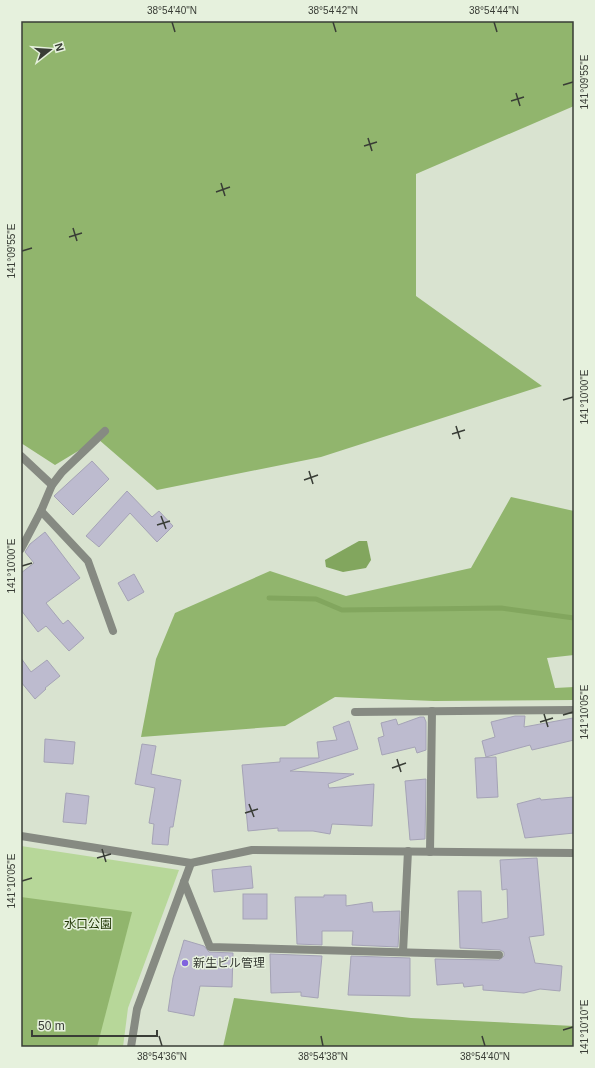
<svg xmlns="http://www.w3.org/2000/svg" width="595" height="1068" font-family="Arial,'Noto Sans JP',sans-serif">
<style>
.green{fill:#b7d799}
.forest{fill:#91b56d}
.water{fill:#82a65e}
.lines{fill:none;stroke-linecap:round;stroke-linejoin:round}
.stream{stroke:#82a65e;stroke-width:5}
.building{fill:#bdbbcf;stroke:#a5a3b6}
.street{stroke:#868a82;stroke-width:8}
.ticks{fill:none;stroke:#393d36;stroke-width:1.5}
.poi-dot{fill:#8063de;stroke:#e6f1dd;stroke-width:1.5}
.labels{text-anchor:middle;stroke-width:3;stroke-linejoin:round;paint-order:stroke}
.park-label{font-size:12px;fill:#1d3300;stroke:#e6f1dd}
.poi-label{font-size:12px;fill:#393d36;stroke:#e6f1dd;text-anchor:start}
.neatline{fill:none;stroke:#393d36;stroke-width:1.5}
.ticks-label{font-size:10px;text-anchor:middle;fill:#393d36}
</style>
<rect width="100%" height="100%" fill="#d9e3d0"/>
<polygon class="green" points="21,846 179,870 128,1008 123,1047 21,1047"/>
<g class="forest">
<polygon points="21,21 574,21 574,106 416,174 416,296 542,386 321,457 157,490 98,439 55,465 21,443"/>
<polygon points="511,497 574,511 574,655 547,658 555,688 574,687 574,700 434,701 335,697 285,726 141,737 156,659 175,613 270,571 346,596 471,568"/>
<polygon points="21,897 132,912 97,1047 21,1047"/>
<polygon points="234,998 411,1018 574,1026 574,1047 223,1047"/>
</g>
<polygon class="water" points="359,541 367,541 371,560 366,568 343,572 326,567 325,560"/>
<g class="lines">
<polyline class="stream" points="269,598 316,599 342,610 501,608 574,618"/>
</g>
<g class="building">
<polygon points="92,461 109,479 73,515 54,496"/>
<polygon points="127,491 152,517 159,511 173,526 157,542 130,513 99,547 86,536"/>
<polygon points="45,532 80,578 46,603 63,624 68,620 84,638 69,651 46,626 38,632 21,610 21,573 34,563 25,552 30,544"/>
<polygon points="134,574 144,592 128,601 118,583"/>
<polygon points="21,658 31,672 47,660 60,676 45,688 46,689 35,699 21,682"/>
<polygon points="515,716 525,716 524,727 573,718 574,740 532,750 530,745 486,757 482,741 495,737 491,722"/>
<polygon points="420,717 424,717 426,722 426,750 417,753 415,747 382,755 378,738 384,736 381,723 396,719 398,725"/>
<polygon points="349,721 358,749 290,771 354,774 328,784 329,788 374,784 372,826 332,824 330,834 313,831 278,831 278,828 248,831 242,765 280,762 280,758 319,758 317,742 337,740 333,727"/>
<polygon points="45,739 75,742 73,764 44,762"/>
<polygon points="142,744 156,746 151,774 181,780 173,827 170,827 168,845 152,844 154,824 149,823 155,788 135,784"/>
<polygon points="496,757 498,797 477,798 475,758"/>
<polygon points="426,779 425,839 410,840 405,781"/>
<polygon points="66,793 89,796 86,824 63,822"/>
<polygon points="574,797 574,833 525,838 517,804 540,798 541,800"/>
<polygon points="537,858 544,935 529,937 535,963 562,966 560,991 540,989 524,993 483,990 483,985 464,987 463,983 437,985 435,959 499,960 504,956 504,952 500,950 460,948 458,891 481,891 482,923 508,918 507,889 502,890 500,860"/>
<polygon points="251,866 253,888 214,892 212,870"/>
<rect x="243" y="894" width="24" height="25"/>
<polygon points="324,895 346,895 346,906 372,902 373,912 400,911 398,947 352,945 353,931 322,931 322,945 297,944 295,897 324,897"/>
<polygon points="184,940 204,946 209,952 233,953 232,987 200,986 194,1016 168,1011 173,978"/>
<polygon points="270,954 322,956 318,998 301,996 301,992 271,993"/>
<polygon points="351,956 410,958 410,996 348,995"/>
</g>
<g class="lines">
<g class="street">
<polyline points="21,456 52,485"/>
<polyline points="41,511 88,561 113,631"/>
<polyline points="21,549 41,511 52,485 62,472 105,431"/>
<polyline points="355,712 574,710"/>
<polyline points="21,836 191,863 137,1009 131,1047"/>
<polyline points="430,852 432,711"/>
<polyline points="191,863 252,850 574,853"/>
<polyline points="184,882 210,947 499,955"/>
<polyline points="403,952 408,851"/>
</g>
</g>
<path class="ticks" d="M172,22l3,10M333,22l3,10M494,22l3,10M563,85l10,-3M516,93l4,13M511,101l13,-4M368,138l4,13M364,146l13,-4M221,183l4,13M216,192l14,-5M73,228l4,13M69,237l13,-4M22,251l10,-3M563,400l10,-3M456,426l4,13M452,434l13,-4M309,471l4,13M304,480l14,-5M161,516l5,13M157,525l13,-4M22,566l10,-3M544,714l4,13M563,715l10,-3M540,722l13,-4M397,759l4,13M392,768l14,-5M249,804l5,13M245,813l13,-4M102,849l4,13M97,858l14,-4M22,881l10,-3M563,1030l10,-3M159,1036l3,10M321,1036l2,10M482,1036l3,10"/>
<circle class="poi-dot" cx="185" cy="963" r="4"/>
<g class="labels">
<g class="park-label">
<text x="88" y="928">水口公園</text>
</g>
<g class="poi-label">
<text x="193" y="967">新生ビル管理</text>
</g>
</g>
<rect width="595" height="1068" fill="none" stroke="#e6f1dd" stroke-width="44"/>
<g transform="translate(50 50) rotate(73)" stroke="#e6f1dd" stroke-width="3" paint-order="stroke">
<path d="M0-3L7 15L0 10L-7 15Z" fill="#393d36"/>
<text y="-6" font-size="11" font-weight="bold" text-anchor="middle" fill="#393d36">N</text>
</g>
<path d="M32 1030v6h125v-6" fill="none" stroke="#393d36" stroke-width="2"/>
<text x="38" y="1030" font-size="12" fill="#393d36" stroke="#e6f1dd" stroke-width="3" paint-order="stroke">50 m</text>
<rect x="22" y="22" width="551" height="1024" class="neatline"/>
<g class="ticks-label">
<text x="172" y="14">38°54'40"N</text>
<text x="333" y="14">38°54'42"N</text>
<text x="494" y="14">38°54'44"N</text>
<text transform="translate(584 82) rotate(-90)" y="4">141°09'55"E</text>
<text transform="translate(11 251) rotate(-90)" y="4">141°09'55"E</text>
<text transform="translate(584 397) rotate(-90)" y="4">141°10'00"E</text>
<text transform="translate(11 566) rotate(-90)" y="4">141°10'00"E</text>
<text transform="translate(584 712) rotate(-90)" y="4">141°10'05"E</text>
<text transform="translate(11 881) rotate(-90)" y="4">141°10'05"E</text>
<text transform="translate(584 1027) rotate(-90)" y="4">141°10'10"E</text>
<text x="162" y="1060">38°54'36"N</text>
<text x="323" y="1060">38°54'38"N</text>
<text x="485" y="1060">38°54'40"N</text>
</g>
</svg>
